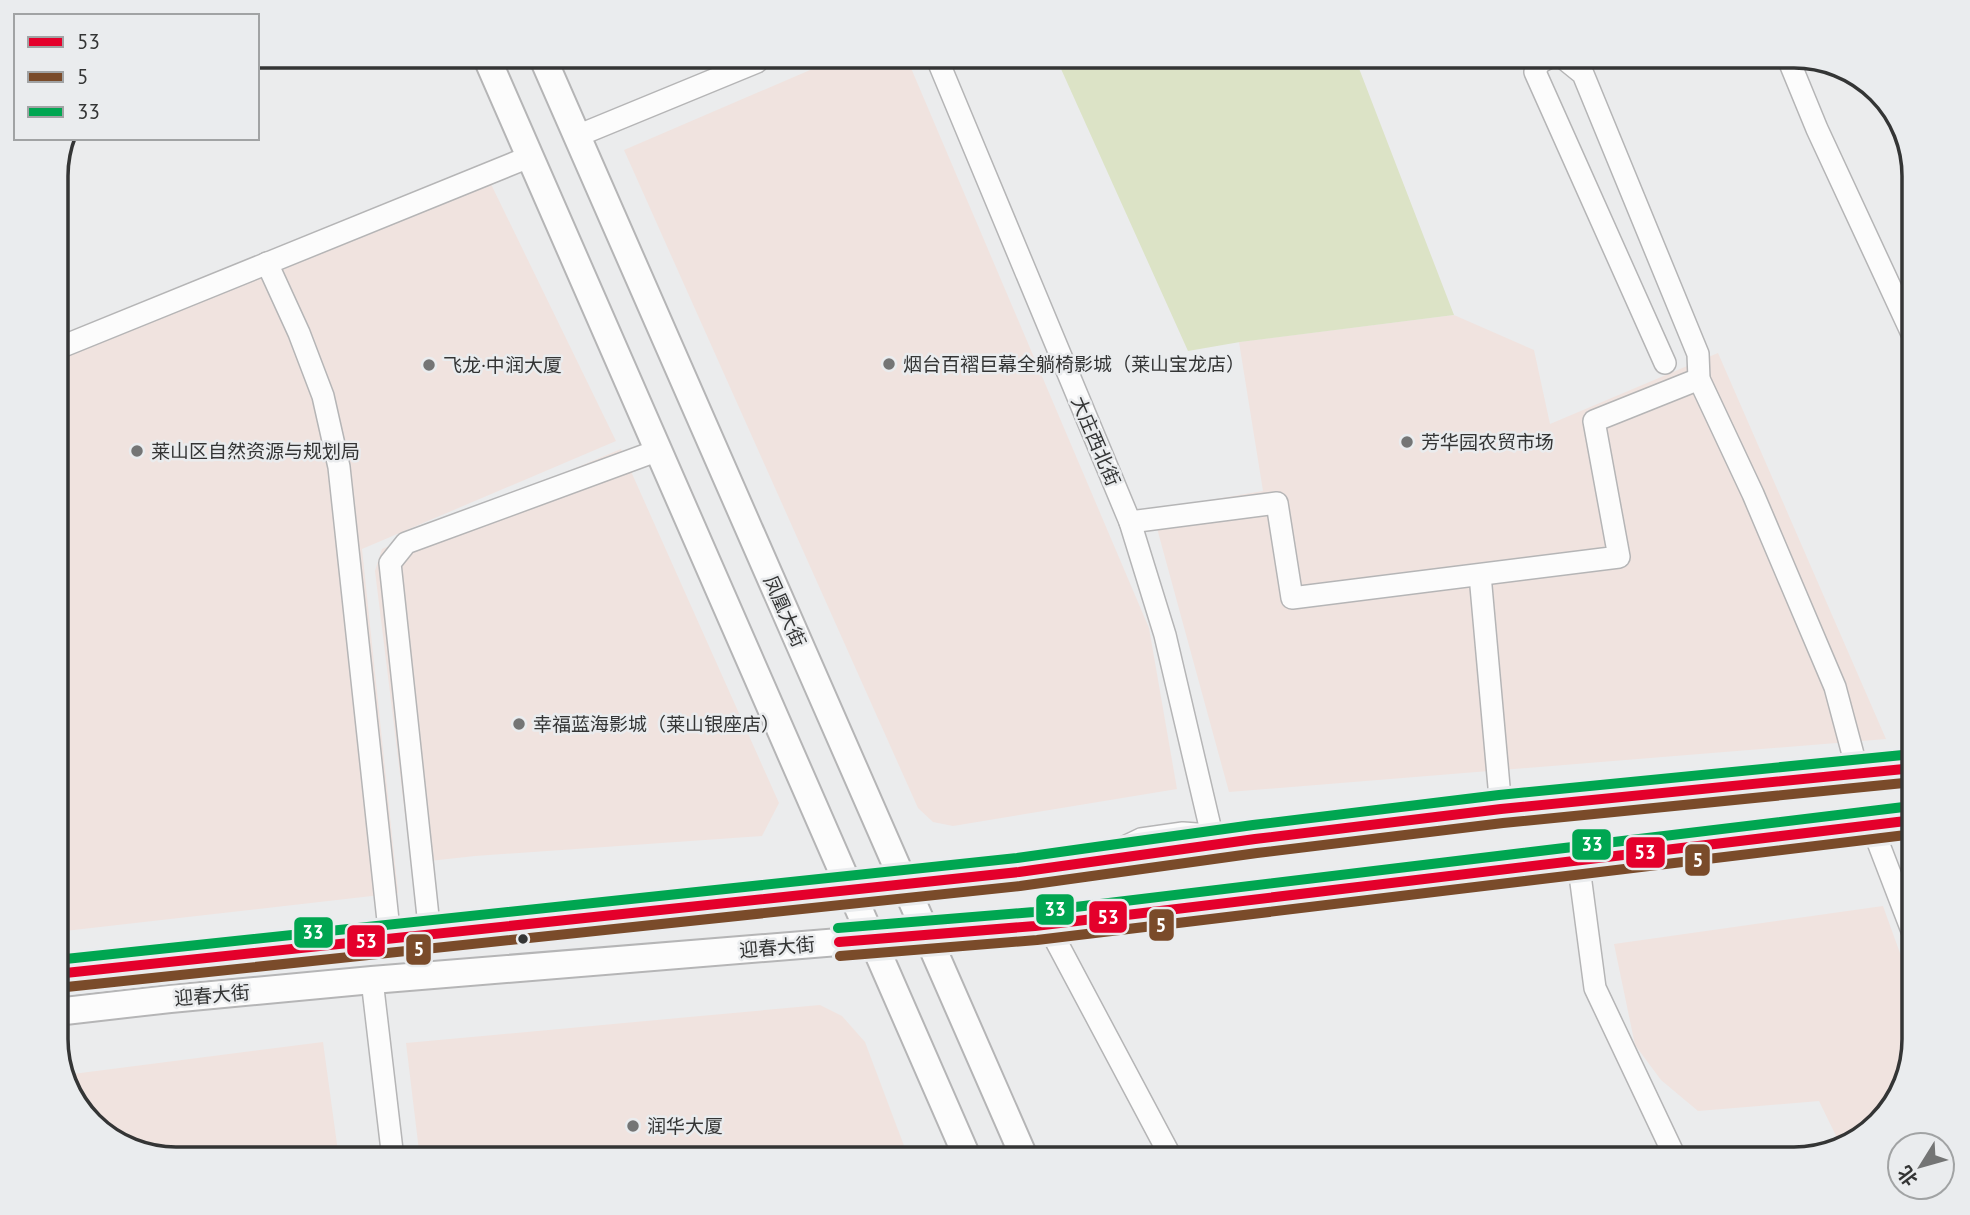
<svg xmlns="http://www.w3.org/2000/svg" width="1970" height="1215" font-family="'PT Sans','Noto Sans SC',sans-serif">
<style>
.commercial{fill:#f0e3df}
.green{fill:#dce3c6}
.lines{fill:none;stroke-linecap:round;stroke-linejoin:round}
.minor-casing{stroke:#b5b5b6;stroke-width:24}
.major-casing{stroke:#b5b5b6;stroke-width:30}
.minor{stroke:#fcfcfc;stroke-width:21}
.major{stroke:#fcfcfc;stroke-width:26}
.bus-1-casing{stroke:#eaecee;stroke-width:16}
.bus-2-casing{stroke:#eaecee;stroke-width:16}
.bus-3-casing{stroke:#eaecee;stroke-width:16}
.bus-1{stroke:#e4002b;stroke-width:10}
.bus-2{stroke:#7a4b2a;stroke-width:10}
.bus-3{stroke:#00a651;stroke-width:10}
.poi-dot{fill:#747575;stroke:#eaecee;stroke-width:2.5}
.bus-dot{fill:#343535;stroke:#eaecee;stroke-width:2.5}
.labels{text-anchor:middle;stroke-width:5;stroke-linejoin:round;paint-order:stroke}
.poi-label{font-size:19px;fill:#343535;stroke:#eaecee;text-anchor:start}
.street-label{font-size:19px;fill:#343535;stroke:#eaecee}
.rim{fill:none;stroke:#343535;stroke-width:3.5}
.line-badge{stroke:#eaecee;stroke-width:2.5}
.badge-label{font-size:19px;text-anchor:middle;font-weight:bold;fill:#fff}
</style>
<rect width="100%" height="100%" fill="#ebeced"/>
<g class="commercial">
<polygon points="831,61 908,61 1149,628 1177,789 953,826 933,822 918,808 624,150"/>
<polygon points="488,178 616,441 362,549 398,893 56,932 56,358"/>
<polygon points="1454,315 1534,350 1550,424 1718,353 1886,739 1229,792 1152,510 1263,491 1239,342"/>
<polygon points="621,449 779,803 762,836 475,856 411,863 375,571 382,549"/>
<polygon points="1883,906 1914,992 1914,1039 1898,1099 1854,1143 1841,1146 1819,1101 1698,1111 1661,1080 1635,1045 1614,944"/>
<polygon points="820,1005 842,1016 865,1042 909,1159 420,1159 406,1043"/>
<polygon points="323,1042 339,1159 176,1159 116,1143 72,1099 65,1075"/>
</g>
<polygon class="green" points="1355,58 1454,315 1240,342 1188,351 1057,60"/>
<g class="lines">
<g class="minor-casing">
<g id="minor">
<polyline points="1787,56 1817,129 1914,338"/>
<polyline points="1550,57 1539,63 1535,72 1665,363"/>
<polyline points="1562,57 1583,74 1698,354 1699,379 1753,494 1835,687 1858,773"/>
<polyline points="938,61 1130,522 1165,635 1212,835"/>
<polyline points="577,136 757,62"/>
<polyline points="267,263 299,333 323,396 339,467 390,939"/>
<polyline points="56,349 529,157"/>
<polyline points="1130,522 1277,503 1292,598 1619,557 1594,421 1699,379"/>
<polyline points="1480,575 1501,809"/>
<polyline points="1871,824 1914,936"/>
<polyline points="1110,854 1141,839 1183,833 1225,836"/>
<polyline points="1578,860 1595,988 1676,1159"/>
<polyline points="1047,924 1172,1159"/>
<polyline points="430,935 390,563 406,543 659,450"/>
<polyline points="372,980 393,1159"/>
</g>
</g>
<g class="major-casing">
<g id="major">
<polyline points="489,63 968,1159"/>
<polyline points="545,63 1025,1159"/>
<polyline points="56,974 1019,872 1255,839 1501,809 1914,768"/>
<polyline points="56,1012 170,999 372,980 1035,926 1914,820"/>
</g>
</g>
<use href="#minor" class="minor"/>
<use href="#major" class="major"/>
<g class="bus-1-casing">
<g id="bus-1">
<polyline points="839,942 1035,926 1914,820"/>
<polyline points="56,974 1019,872 1255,839 1501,809 1914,768"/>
</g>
</g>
<g class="bus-2-casing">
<g id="bus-2">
<polyline points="840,956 1037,940 1914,834"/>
<polyline points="57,988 1020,886 1257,853 1503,823 1914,782"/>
</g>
</g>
<g class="bus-3-casing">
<g id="bus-3">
<polyline points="838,928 1034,912 1912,806"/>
<polyline points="56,960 1017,858 1253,825 1499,795 1913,754"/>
</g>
</g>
<use href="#bus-1" class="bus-1"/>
<use href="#bus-2" class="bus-2"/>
<use href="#bus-3" class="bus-3"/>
</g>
<g class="poi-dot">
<circle cx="889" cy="364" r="7"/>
<circle cx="429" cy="365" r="7"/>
<circle cx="1407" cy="442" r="7"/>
<circle cx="137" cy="451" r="7"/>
<circle cx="519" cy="724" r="7"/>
<circle cx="633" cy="1126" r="7"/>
</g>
<circle class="bus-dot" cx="523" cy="939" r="6"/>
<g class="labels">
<g class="poi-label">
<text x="903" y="371">烟台百褶巨幕全躺椅影城（莱山宝龙店）</text>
<text x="443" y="372">飞龙·中润大厦</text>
<text x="1421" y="449">芳华园农贸市场</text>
<text x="151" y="458">莱山区自然资源与规划局</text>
<text x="533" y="731">幸福蓝海影城（莱山银座店）</text>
<text x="647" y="1133">润华大厦</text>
</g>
<g class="street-label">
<text transform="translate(1096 441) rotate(67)" y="7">大庄西北街</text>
<text transform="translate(785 611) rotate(66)" y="7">凤凰大街</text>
<text transform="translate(777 947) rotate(-5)" y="7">迎春大街</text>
<text transform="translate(212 995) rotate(-5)" y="7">迎春大街</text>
</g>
</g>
<path d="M0 0H1970V1215H0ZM176 68H1794A108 108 0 0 1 1902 176V1039A108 108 0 0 1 1794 1147H176A108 108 0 0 1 68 1039V176A108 108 0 0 1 176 68Z" fill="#eaecee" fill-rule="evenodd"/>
<path class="rim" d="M176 68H1794A108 108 0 0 1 1902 176V1039A108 108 0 0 1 1794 1147H176A108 108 0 0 1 68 1039V176A108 108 0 0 1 176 68Z"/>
<g class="line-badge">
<rect x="1571" y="828" width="41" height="33" rx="7" fill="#00a651"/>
<rect x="1625" y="836" width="41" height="33" rx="7" fill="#e4002b"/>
<rect x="1684" y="843" width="27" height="34" rx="7" fill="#7a4b2a"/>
<rect x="1035" y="893" width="40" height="33" rx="7" fill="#00a651"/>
<rect x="1088" y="900" width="40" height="34" rx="7" fill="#e4002b"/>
<rect x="1148" y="908" width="27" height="34" rx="7" fill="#7a4b2a"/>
<rect x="293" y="916" width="41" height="33" rx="7" fill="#00a651"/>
<rect x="346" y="924" width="40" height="34" rx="7" fill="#e4002b"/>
<rect x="405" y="933" width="27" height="33" rx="7" fill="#7a4b2a"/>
</g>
<g class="badge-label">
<text x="1592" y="851">33</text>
<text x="1645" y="859">53</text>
<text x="1698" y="867">5</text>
<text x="1055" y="916">33</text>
<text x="1108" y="924">53</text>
<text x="1161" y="932">5</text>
<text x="313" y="939">33</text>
<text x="366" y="948">53</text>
<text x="419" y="956">5</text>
</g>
<rect x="14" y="14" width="245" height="126" fill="#eaecee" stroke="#a1a3a4" stroke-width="2"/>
<rect x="28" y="37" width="35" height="10" fill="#e4002b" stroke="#a1a3a4" stroke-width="2"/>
<text x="77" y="49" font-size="21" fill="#343535">53</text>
<rect x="28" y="72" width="35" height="10" fill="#7a4b2a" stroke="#a1a3a4" stroke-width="2"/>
<text x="77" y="84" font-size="21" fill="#343535">5</text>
<rect x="28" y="107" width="35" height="10" fill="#00a651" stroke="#a1a3a4" stroke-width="2"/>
<text x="77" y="119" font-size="21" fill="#343535">33</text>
<g transform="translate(1921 1166) rotate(233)"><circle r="33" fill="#eaecee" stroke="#a1a3a4" stroke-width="2"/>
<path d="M0-5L12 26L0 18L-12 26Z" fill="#747575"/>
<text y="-10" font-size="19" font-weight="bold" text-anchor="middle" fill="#343535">北</text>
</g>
</svg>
